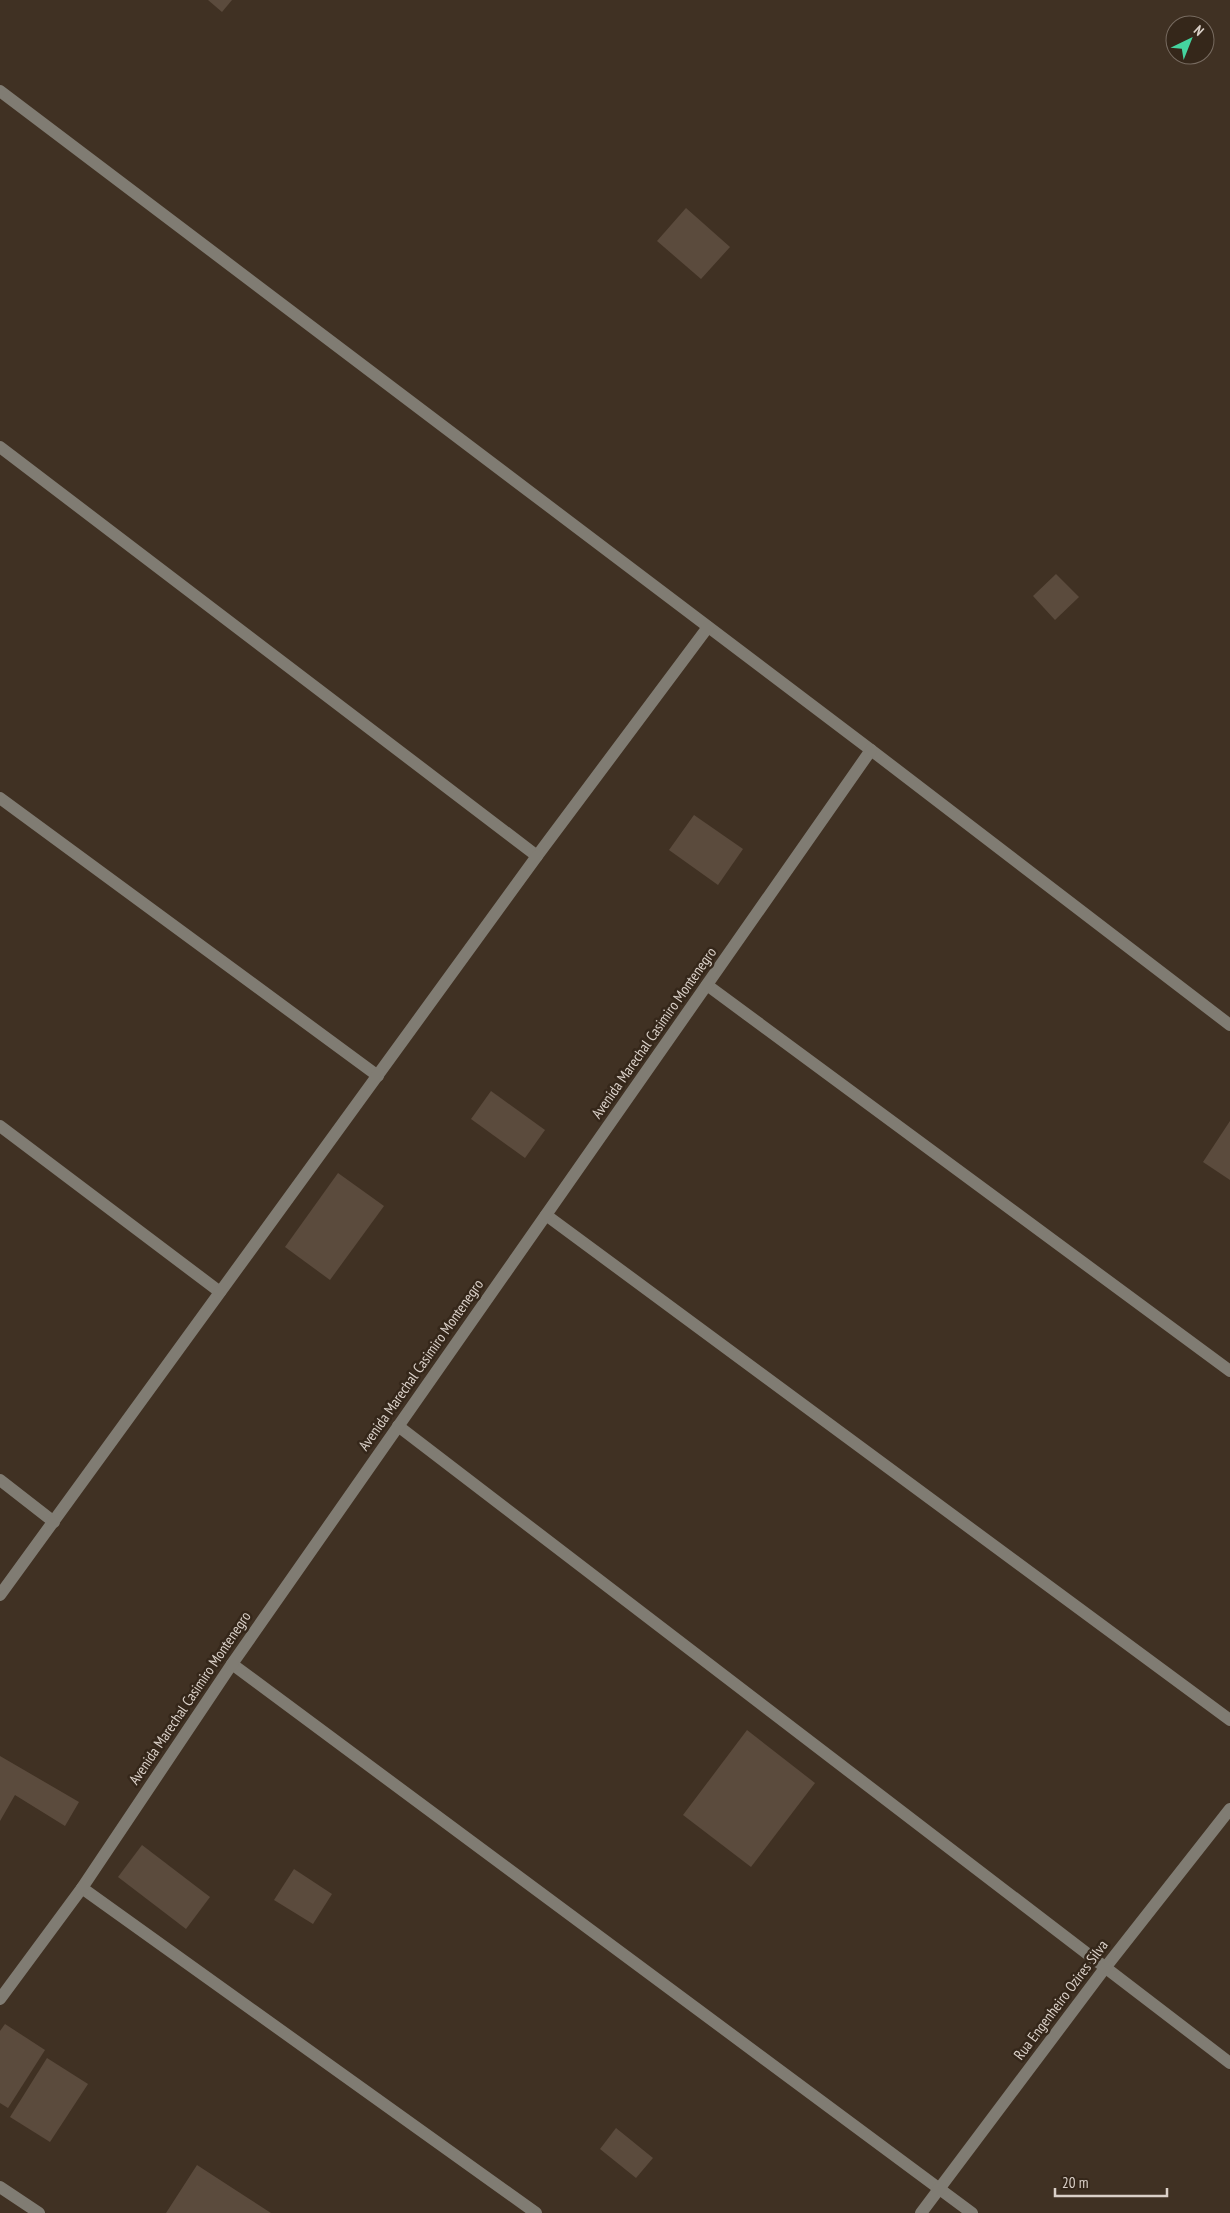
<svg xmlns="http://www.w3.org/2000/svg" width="1230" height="2213" font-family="'PT Sans Narrow',sans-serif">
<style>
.building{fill:#5b4b3d}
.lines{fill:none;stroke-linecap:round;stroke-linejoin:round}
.minor{stroke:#807c73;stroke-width:12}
.labels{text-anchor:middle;stroke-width:5;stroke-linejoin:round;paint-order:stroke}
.street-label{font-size:15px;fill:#dad0c8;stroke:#35271a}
</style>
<rect width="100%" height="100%" fill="#403123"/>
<g class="building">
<polygon points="208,0 232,0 222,12"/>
<polygon points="686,208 730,247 701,279 657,241"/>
<polygon points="1056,574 1079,597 1055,620 1033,596"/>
<polygon points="694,815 743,849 718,885 669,850"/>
<polygon points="491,1091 545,1130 525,1158 471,1119"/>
<polygon points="1230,1121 1230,1180 1203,1162"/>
<polygon points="338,1173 384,1206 330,1280 285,1247"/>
<polygon points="747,1730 815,1783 751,1867 683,1815"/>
<polygon points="0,1756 79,1802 65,1826 15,1795 0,1821"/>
<polygon points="142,1845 210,1897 186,1929 118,1877"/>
<polygon points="294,1869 332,1894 313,1924 274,1900"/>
<polygon points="5,2024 45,2050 8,2108 0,2103 0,2031"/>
<polygon points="47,2058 88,2084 50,2142 10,2117"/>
<polygon points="616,2128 653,2158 636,2178 600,2149"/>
<polygon points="197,2165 237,2191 271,2213 166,2213"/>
</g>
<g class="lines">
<g class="minor">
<polyline points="0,91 871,750 1230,1025"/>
<polyline points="0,447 537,856 708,627"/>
<polyline points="0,798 378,1076"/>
<polyline points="707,985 1230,1371"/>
<polyline points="0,1126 220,1292"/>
<polyline points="546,1215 1230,1720"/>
<polyline points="398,1426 1230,2063"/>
<polyline points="0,1480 54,1522"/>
<polyline points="0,1595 537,856"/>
<polyline points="232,1664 972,2213"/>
<polyline points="82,1888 536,2213"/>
<polyline points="0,1999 82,1888 232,1664 871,750"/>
<polyline points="0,2187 39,2213"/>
<polyline points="921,2213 1105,1968 1230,1809"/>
</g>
</g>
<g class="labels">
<g class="street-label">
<text transform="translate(654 1033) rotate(-55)" y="5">Avenida Marechal Casimiro Montenegro</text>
<text transform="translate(421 1365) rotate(-55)" y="5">Avenida Marechal Casimiro Montenegro</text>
<text transform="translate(190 1698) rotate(-56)" y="5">Avenida Marechal Casimiro Montenegro</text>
<text transform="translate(1061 2000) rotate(-53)" y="5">Rua Engenheiro Ozires Silva</text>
</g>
</g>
<g transform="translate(1190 40) rotate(43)"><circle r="24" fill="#35271a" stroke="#776b60"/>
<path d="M0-4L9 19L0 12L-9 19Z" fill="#45d49f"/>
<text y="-8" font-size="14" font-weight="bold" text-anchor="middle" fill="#dad0c8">N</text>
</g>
<path d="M1055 2188v8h112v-8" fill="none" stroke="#dad0c8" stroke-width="2.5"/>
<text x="1062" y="2188" font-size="15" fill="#dad0c8" stroke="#35271a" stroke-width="4" paint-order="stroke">20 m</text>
</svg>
